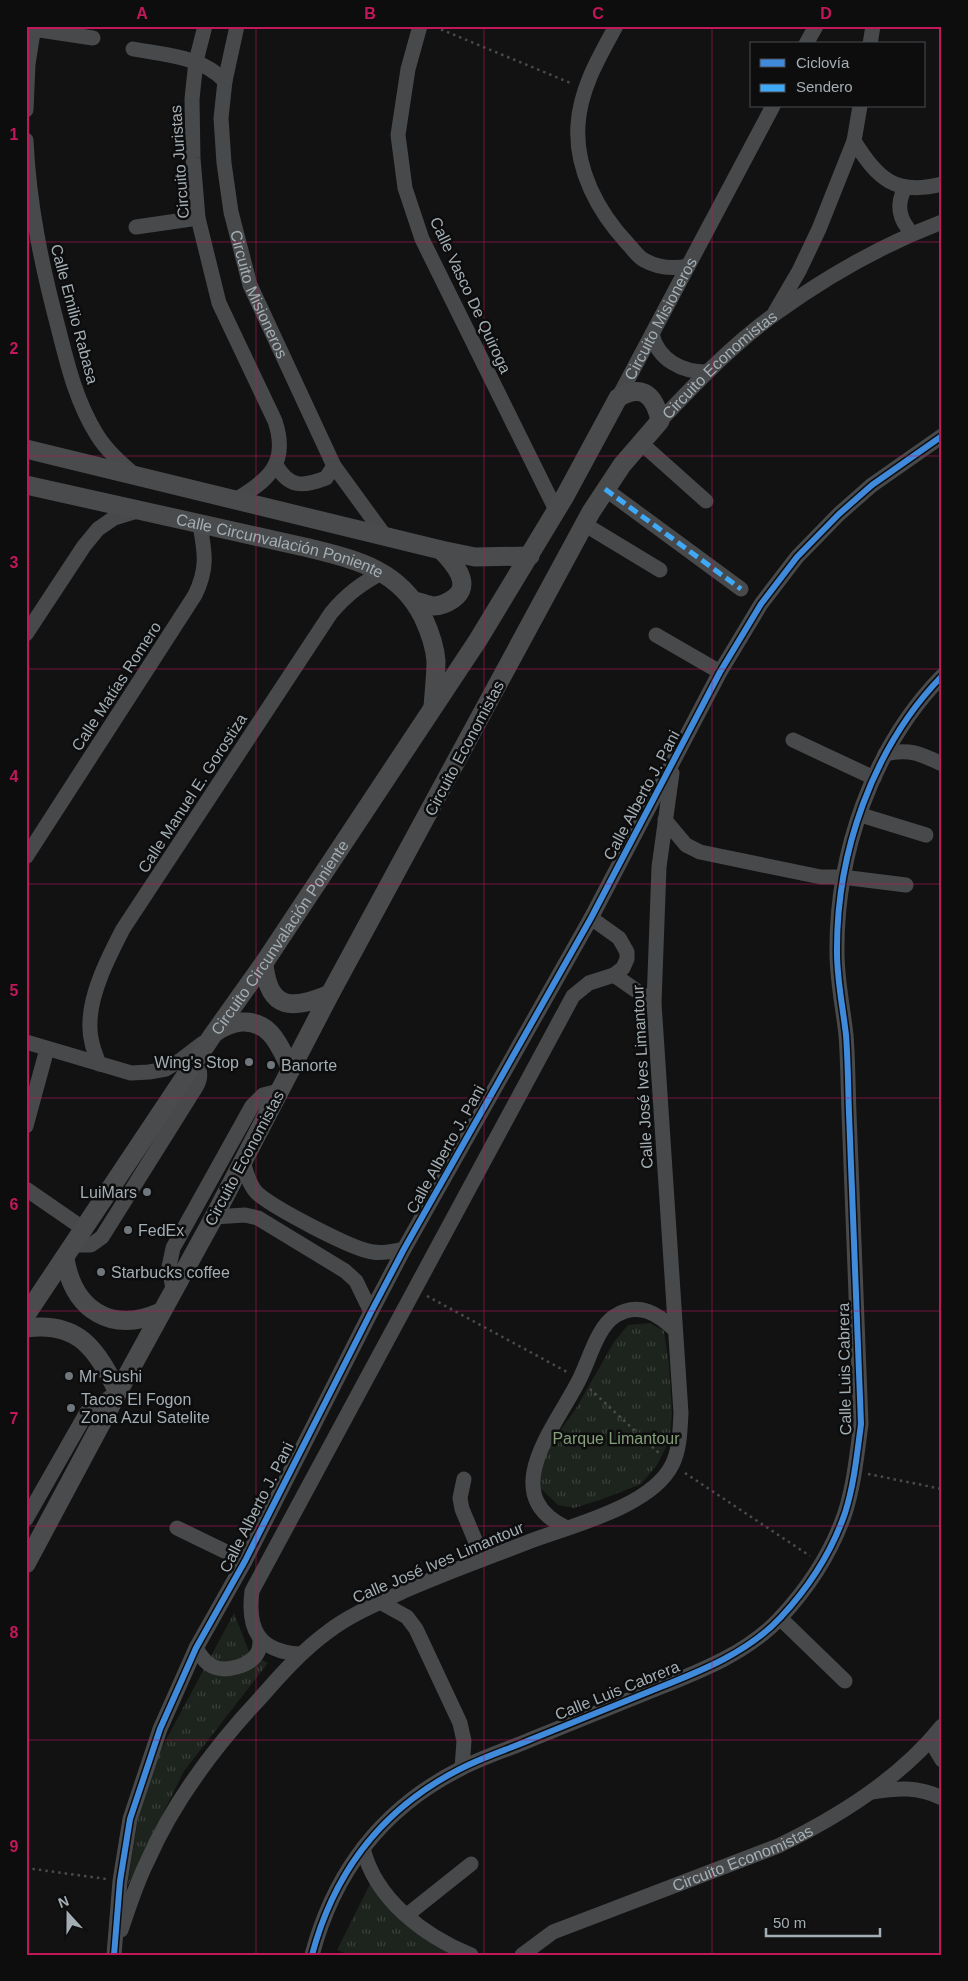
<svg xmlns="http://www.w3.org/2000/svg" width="968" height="1981" font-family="Arial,sans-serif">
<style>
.grass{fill:url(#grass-tufts)}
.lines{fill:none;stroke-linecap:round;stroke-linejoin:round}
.path{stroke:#484b4d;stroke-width:2.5;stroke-dasharray:2.5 4;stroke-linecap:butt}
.minor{stroke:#47494b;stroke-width:15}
.major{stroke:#494b4d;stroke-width:19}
.quiet{stroke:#3fa9f5;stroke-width:5;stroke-dasharray:10 5;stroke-linecap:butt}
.cycleway-casing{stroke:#0d0d0e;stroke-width:9}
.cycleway{stroke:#408adc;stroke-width:6}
.grid{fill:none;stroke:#c2185b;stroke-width:1;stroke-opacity:0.55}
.poi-dot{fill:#70777c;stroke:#0d0d0e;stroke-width:2}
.labels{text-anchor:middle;stroke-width:5;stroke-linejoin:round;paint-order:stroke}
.street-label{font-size:16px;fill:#a3aeb4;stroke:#0d0d0e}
.poi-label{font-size:16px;fill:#a3aeb4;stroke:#0d0d0e;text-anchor:start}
.park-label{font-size:16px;fill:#849f7a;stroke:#0d0d0e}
.neatline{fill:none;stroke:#c2185b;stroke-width:2}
.grid-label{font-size:16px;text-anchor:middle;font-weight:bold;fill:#c2185b}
</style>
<defs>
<pattern id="grass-tufts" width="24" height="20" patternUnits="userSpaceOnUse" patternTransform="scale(1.25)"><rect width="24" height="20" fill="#1d231d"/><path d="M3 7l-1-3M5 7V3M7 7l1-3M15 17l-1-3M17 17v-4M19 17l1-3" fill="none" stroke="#3b403b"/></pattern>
</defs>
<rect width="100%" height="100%" fill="#121213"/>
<g class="grass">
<polygon points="650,1323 664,1331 669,1364 672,1412 670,1439 657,1465 641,1484 600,1500 574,1508 558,1505 539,1487 536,1463 575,1410 614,1342 628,1325"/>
<polygon points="234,1613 250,1654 268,1663 184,1771 127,1887 139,1813 161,1749"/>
<polygon points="372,1880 434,1945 458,1955 349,1955 337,1950"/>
</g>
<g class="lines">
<g class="path">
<polyline points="435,27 573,84"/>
<polyline points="427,1296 567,1372"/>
<polyline points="590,1389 661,1455"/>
<polyline points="685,1473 810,1556"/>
<polyline points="868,1474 942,1489"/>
<polyline points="26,1868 106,1879"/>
</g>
<g class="minor">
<path d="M205,26l-9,35 -4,38 1,59 5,60 21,85 56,118c14,42 -6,59 -40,79"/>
<path id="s1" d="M237,26l-12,55 -4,37 3,45 7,49 19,73 84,181 51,70"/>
<polyline points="420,26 408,69 398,135 405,188 422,239 556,510"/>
<path d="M616,26c-17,31 -36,63 -38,99 -3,44 20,87 50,119 5,5 10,13 16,16 14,8 29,9 44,6"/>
<polyline points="33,29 93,38"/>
<polyline points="806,44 816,26"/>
<polyline points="870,44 873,26"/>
<path d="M133,49c32,6 68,7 92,32"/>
<polyline points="26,110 28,64 34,26"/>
<path d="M26,140c3,66 16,127 33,191 9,36 18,72 38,104 10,16 24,28 39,41"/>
<path d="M854,141c24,38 41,55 88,43"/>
<path d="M905,188c-9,16 -6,32 7,45"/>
<polyline points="136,227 198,218"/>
<polyline points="775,312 799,271 819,229 854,141 860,106"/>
<path d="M652,334c6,26 30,38 55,38"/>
<path id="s2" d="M618,398l155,-292"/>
<path id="s3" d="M660,421c36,-38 73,-77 115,-107 52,-38 107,-69 167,-92"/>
<polyline points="641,443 706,501"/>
<path d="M276,465c13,23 27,22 50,13l8,-12"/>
<polyline points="605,489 741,589"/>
<polyline points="584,524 660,570"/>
<polyline points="26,634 84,546 98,529 114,518 137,511"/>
<polyline points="656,635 720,672"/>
<polyline points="793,740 874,778"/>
<path d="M885,754c24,-6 36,0 57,10"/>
<polyline points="861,815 926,835"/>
<polyline points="665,820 686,845 700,852 821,877 842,877 906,885"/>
<path d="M26,857l169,-262c13,-27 10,-42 5,-70"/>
<polyline points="614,975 654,1003"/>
<polyline points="26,1042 131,1073 149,1072 166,1069 182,1059 203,1043"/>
<path d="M99,1064c-5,-13 -10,-26 -9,-41 0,-30 19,-67 33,-94l208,-316c16,-19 31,-30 52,-41"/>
<polyline points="26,1126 47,1049"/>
<path d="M243,1161c3,11 6,24 14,32 15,14 96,57 116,59 11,2 21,-1 31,-3"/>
<polyline points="26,1189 84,1229"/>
<polyline points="214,1217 245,1215 258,1218 345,1271 356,1281 371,1312"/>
<path d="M74,1245h17l11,-8 94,-150c6,-10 4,-16 0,-27"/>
<polyline points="173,1289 169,1267 173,1248 252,1106 263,1095 279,1091"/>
<polyline points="464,1479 460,1498 462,1509 483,1559"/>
<polyline points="26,1519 87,1412 118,1392"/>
<path d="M565,1527c-70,-34 -7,-103 15,-149 9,-18 18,-52 35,-62 24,-15 43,-2 60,14"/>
<polyline points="177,1528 245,1561"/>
<polyline points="380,1602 407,1617 416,1629 460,1723 464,1741 462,1768"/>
<polyline points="780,1618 845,1681"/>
<path d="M196,1648c4,7 9,15 16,18 13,7 39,0 46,-14 2,-4 2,-8 2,-12"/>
<path d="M299,1654c-40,-3 -52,-24 -47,-63l321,-595 16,-13 25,-8 9,-7 4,-9v-7l-8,-14 -28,-20"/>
<polyline points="930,1740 942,1760"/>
<path d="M871,1792c26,-4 47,-6 71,6"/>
<path d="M363,1848c12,51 61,88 108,107"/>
<polyline points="407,1915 471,1864"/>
<path d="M121,1930c8,-23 15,-46 26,-68 27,-62 69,-117 115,-166 21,-24 41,-46 67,-65 22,-17 50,-28 75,-40 41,-18 83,-33 124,-49 42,-16 123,-35 144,-77 8,-15 8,-36 9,-52l-27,-410 5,-136 13,-94"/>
<polyline points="114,1955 120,1881 130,1819 160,1729 196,1648 245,1561 371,1312 404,1249 591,918 720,672 761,604 797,557 839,514 872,485 942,436"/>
<path d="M312,1955c22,-83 71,-147 148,-186 23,-12 49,-20 72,-30 42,-17 84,-34 126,-51 43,-17 91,-36 123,-71 27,-29 51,-66 64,-104 9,-28 12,-59 16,-89 -4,-103 -8,-207 -12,-311 -1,-26 -1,-52 -3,-78 -3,-27 -9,-55 -9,-82 -1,-99 35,-205 105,-277"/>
<path id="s4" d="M522,1955l31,-23 225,-86c60,-29 122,-67 164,-120"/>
</g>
<g class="major">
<polyline points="26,449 441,550 475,557 530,556"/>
<path id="s5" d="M26,485l283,63c47,12 90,21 114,69 6,13 12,29 13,44 0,15 -2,31 -3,46"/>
<path d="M415,601c6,1 13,5 19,5 7,0 13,-3 19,-7 21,-14 0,-37 -12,-49"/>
<path d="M264,963c4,48 29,47 66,31"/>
<path d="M216,1032c8,-6 16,-9 25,-10 30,-2 39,25 50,47"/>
<path d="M65,1259c9,52 47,75 96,53"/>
<path id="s6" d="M26,1315l186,-279 52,-73 214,-323 87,-144 53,-98c25,-15 37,-2 42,23l-38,44 -31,47 -261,482 -116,223 -96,175 -92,172"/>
<path d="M26,1328c53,-7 70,21 92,64"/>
</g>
<g class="quiet">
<polyline points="26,64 28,64"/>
<polyline points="605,489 741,589"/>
</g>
<g class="cycleway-casing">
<g id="cycleway">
<polyline points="114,1955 120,1881 130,1819 160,1729 196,1648 245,1561 371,1312 404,1249 591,918 720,672 761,604 797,557 839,514 872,485 942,436"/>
<path d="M312,1955c22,-83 71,-147 148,-186 23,-12 49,-20 72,-30 42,-17 84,-34 126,-51 43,-17 91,-36 123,-71 27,-29 51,-66 64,-104 9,-28 12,-59 16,-89 -4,-103 -8,-207 -12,-311 -1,-26 -1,-52 -3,-78 -3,-27 -9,-55 -9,-82 -1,-99 35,-205 105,-277"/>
</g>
</g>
<use href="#cycleway" class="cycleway"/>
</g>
<path class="grid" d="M256,26v1929M484,26v1929M712,26v1929M26,242h916M26,456h916M26,669h916M26,884h916M26,1098h916M26,1311h916M26,1526h916M26,1740h916"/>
<g class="poi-dot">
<circle cx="249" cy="1062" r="5"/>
<circle cx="271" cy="1065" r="5"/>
<circle cx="147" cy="1192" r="5"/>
<circle cx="128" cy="1230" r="5"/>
<circle cx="101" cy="1272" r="5"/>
<circle cx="69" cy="1376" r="5"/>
<circle cx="71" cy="1408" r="5"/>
</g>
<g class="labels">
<g class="street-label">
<text transform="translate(179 162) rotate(-94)" y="6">Circuito Juristas</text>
<text dy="6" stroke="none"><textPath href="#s1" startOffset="275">Circuito Misioneros</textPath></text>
<text transform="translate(471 295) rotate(65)" y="6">Calle Vasco De Quiroga</text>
<text transform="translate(75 314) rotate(75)" y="6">Calle Emilio Rabasa</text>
<text dy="6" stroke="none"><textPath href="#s2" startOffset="90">Circuito Misioneros</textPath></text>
<text dy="6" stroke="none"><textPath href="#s3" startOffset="82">Circuito Economistas</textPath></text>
<text dy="6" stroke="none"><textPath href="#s5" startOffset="261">Calle Circunvalación Poniente</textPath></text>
<text transform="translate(116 686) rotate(-57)" y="6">Calle Matías Romero</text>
<text transform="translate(464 748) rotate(-62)" y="6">Circuito Economistas</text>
<text transform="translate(192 793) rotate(-57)" y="6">Calle Manuel E. Gorostiza</text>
<text transform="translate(641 795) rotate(-62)" y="6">Calle Alberto J. Pani</text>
<text dy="6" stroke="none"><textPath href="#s6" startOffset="455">Circuito Circunvalación Poniente</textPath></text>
<text transform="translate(642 1077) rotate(-93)" y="6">Calle José Ives Limantour</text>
<text transform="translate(445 1149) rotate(-61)" y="6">Calle Alberto J. Pani</text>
<text transform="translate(244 1158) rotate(-62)" y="6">Circuito Economistas</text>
<text transform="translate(844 1369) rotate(-91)" y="6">Calle Luis Cabrera</text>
<text transform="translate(256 1507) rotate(-63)" y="6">Calle Alberto J. Pani</text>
<text transform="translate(438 1562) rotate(-23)" y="6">Calle José Ives Limantour</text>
<text transform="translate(617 1690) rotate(-22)" y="6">Calle Luis Cabrera</text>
<text dy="6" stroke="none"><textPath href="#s4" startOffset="242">Circuito Economistas</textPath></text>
</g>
<g class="poi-label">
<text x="239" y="1068" text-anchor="end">Wing's Stop</text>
<text x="281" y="1071">Banorte</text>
<text x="137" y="1198" text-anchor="end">LuiMars</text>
<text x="138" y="1236">FedEx</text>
<text x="111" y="1278">Starbucks coffee</text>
<text x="79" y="1382">Mr Sushi</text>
<text x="81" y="1405">Tacos El Fogon<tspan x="81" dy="18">Zona Azul Satelite</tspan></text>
</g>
<g class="park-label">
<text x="616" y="1444">Parque Limantour</text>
</g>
</g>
<rect width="968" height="1981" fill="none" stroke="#0d0d0e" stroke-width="55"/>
<rect x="750" y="42" width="175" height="65" fill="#0d0d0e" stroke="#494d50"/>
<rect x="760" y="59" width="25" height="8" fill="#408adc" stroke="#494d50"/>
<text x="796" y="68" font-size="15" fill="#a3aeb4">Ciclovía</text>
<rect x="760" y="84" width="25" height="8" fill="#3fa9f5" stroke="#494d50"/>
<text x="796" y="92" font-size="15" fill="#a3aeb4">Sendero</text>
<g transform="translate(68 1914) rotate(339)" stroke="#0d0d0e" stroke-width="4" paint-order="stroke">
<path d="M0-4L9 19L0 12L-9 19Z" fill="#a3aeb4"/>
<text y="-8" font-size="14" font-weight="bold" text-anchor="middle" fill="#a3aeb4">N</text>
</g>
<path d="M766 1928v8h114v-8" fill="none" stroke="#a3aeb4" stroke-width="2.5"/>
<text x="773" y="1928" font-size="15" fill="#a3aeb4" stroke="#0d0d0e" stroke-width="4" paint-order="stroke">50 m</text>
<rect x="28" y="28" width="912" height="1926" class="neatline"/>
<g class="grid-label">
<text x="142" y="19">A</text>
<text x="370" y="19">B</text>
<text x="598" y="19">C</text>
<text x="826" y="19">D</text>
<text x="14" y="140">1</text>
<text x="14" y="354">2</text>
<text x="14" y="568">3</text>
<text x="14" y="782">4</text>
<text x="14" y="996">5</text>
<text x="14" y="1210">6</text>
<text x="14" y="1424">7</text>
<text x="14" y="1638">8</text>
<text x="14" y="1852">9</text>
</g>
</svg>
